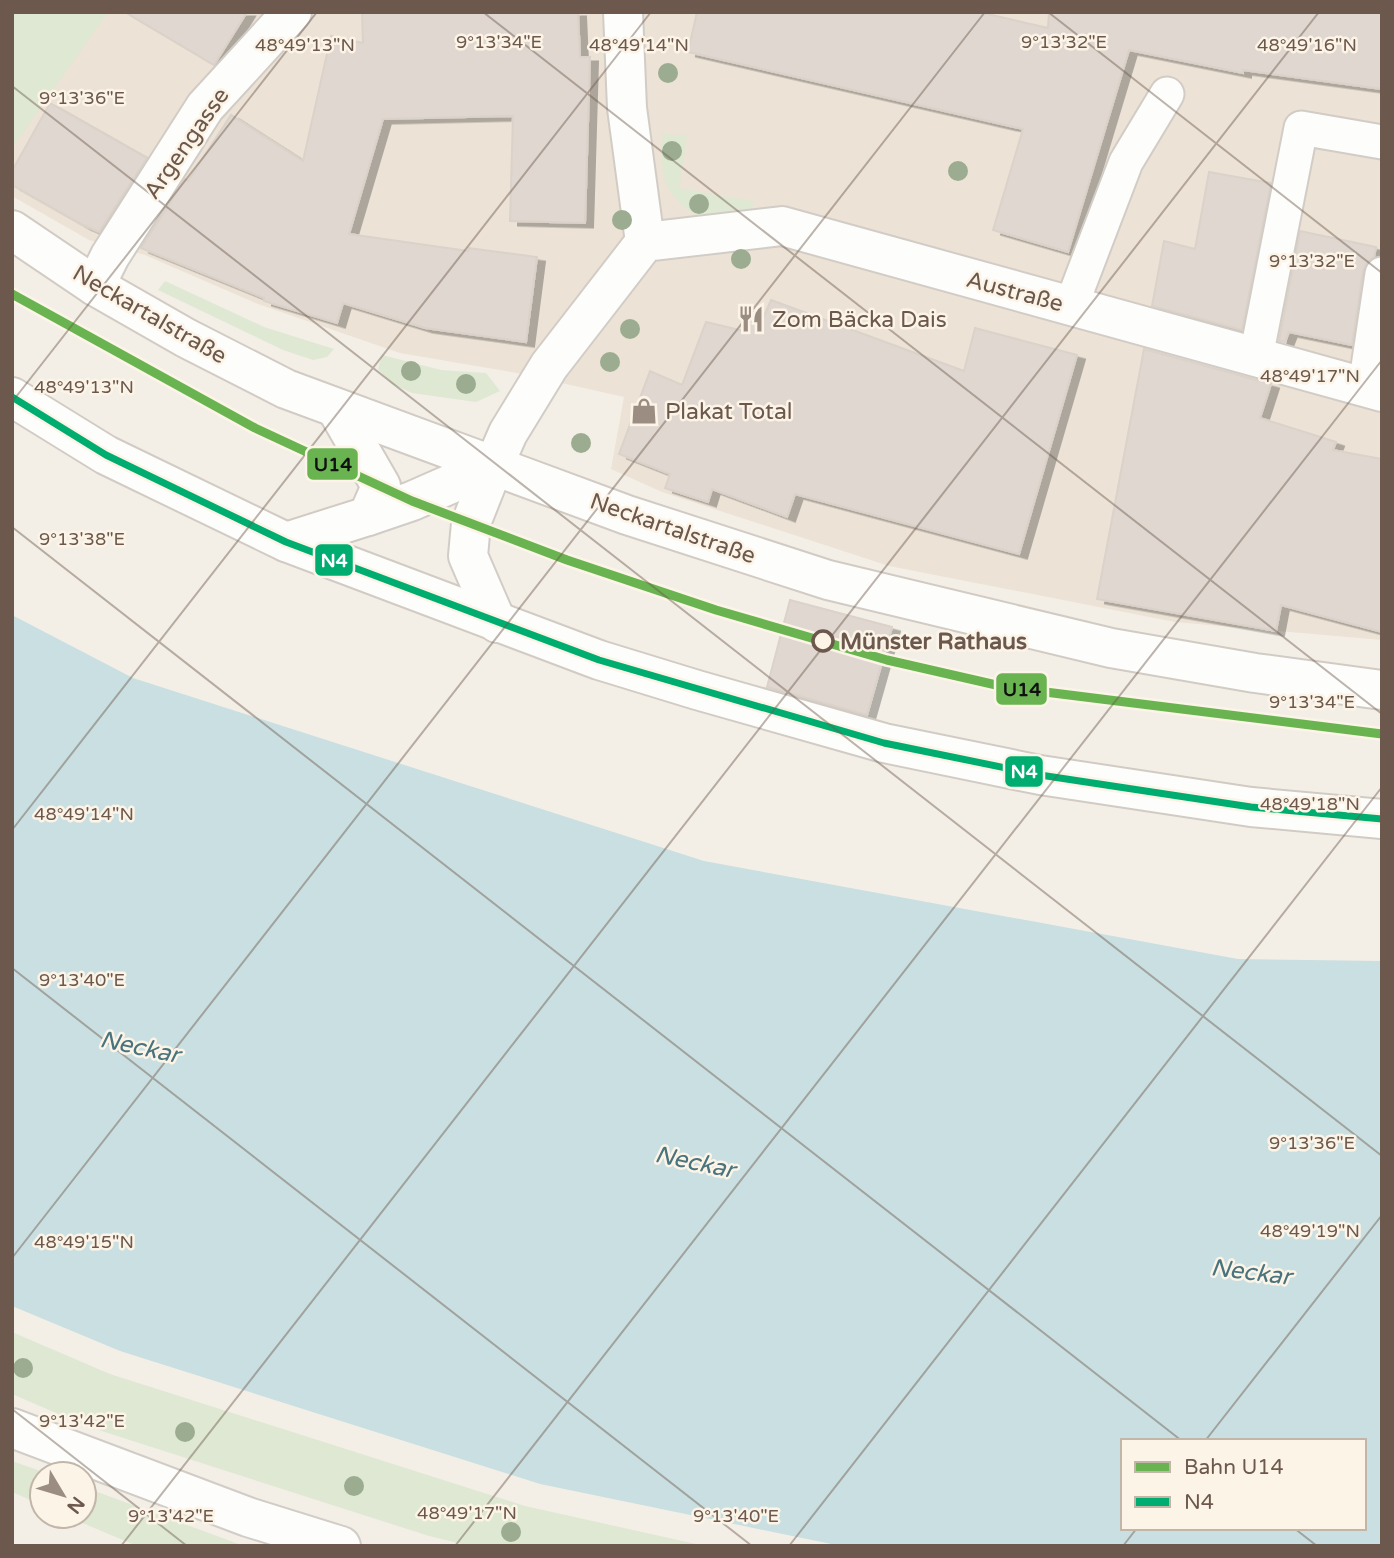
<svg xmlns="http://www.w3.org/2000/svg" width="1394" height="1558" font-family="'Varela Round',sans-serif">
<style>
.residential{fill:#ece2d5}
.green{fill:#dfe8d3}
.water{fill:#cadfe1;fill-rule:evenodd}
.building{fill:#dfd7d0;stroke:#dbd2ca;stroke-width:2;filter:url(#shadow)}
.lines{fill:none;stroke-linecap:round;stroke-linejoin:round}
.lane-casing{stroke:#d2ccc6;stroke-width:37}
.street-casing{stroke:#d2ccc6;stroke-width:42}
.secondary-casing{stroke:#d2cbc4;stroke-width:42}
.lane{stroke:#fdfdfb;stroke-width:33}
.street{stroke:#fdfdfb;stroke-width:38}
.secondary{stroke:#fdfdfb;stroke-width:38}
.bus-1-casing{stroke:#fcf4e7;stroke-width:12}
.bus-1{stroke:#00ad70;stroke-width:7}
.rail-1-casing{stroke:#fcf4e7;stroke-width:14}
.rail-1{stroke:#69b450;stroke-width:9}
.tree{fill:#9cac90}
.ticks{fill:none;stroke:#6c584c;stroke-width:2;stroke-opacity:0.45}
.stop-dot{fill:#fcf4e7;stroke:#6c584c;stroke-width:3.5}
.labels{text-anchor:middle;stroke-width:5;stroke-linejoin:round;paint-order:stroke}
.street-label{font-size:23px;fill:#6c584c;stroke:#fcf4e7}
.poi-label{font-size:23px;fill:#6c584c;stroke:#fcf4e7;text-anchor:start}
.stop-label{font-size:23px;font-weight:bold;fill:#6c584c;stroke:#fcf4e7;text-anchor:start}
.water-label{font-size:24px;font-style:italic;fill:#49737d;stroke:#fcf4e7}
.ticks-label{font-size:18px;text-anchor:middle;fill:#6c584c;stroke:#fcf4e7;stroke-width:5;stroke-linejoin:round;paint-order:stroke}
.line-badge{stroke:#fcf4e7;stroke-width:2.5}
.badge-label{font-size:19px;text-anchor:middle;font-weight:bold;fill:#fff}
.pale-badge-label{font-size:19px;text-anchor:middle;font-weight:bold;fill:#111}
</style>
<defs>
<filter id="shadow"><feDropShadow dx="8" dy="4.5" stdDeviation="0" flood-color="#0004"/></filter>
</defs>
<rect width="100%" height="100%" fill="#f3efe7"/>
<polygon class="residential" points="12,12 1382,12 1382,640 1175,622 889,566 662,492 611,469 624,397 517,373 400,353 258,304 145,255 89,240 12,196"/>
<g class="green">
<polygon points="12,12 108,12 12,148"/>
<path d="M663,132l8,3 16,1 -8,52 77,14 -12,14 -32,8c-46,-24 -54,-42 -49,-92z"/>
<polygon points="165,281 264,327 334,349 327,357 313,360 283,350 158,290"/>
<polygon points="382,355 441,370 486,373 500,391 476,402 412,393 392,384 378,369"/>
<polygon points="12,1332 110,1374 525,1506 705,1546 470,1546 429,1536 86,1426 12,1394"/>
<polygon points="12,1461 49,1474 42,1474 42,1505 12,1492"/>
<polygon points="84,1487 244,1546 137,1546 66,1516 84,1516"/>
</g>
<path class="water" d="M12,615l121,63 571,183 534,98 144,2v585h-541l-301,-62 -420,-133 -108,-45zM1123,1441h241v87h-241z"/>
<g class="building">
<polygon points="125,12 247,12 214,65"/>
<polygon points="362,12 578,12 580,57 590,57 585,223 510,221 513,116 383,119 349,234 468,251 469,248 537,257 526,342 425,328 343,303 337,323 264,301 264,298 141,248 185,179 188,181 231,115 303,161 331,36 363,43"/>
<polygon points="697,12 979,12 1048,28 1049,12 1382,12 1382,89 1243,70 1243,73 1129,50 1068,252 993,230 1023,129 688,52"/>
<polygon points="50,103 147,158 99,232 83,225 12,185 12,171"/>
<polygon points="1209,172 1271,183 1242,330 1152,306 1164,241 1195,249"/>
<polygon points="1300,231 1376,247 1374,257 1367,263 1363,271 1352,345 1289,332 1285,342 1279,341"/>
<polygon points="771,300 964,371 975,328 1077,355 1019,554 795,494 787,517 712,489 708,502 665,488 670,474 619,454 650,371 682,385 706,322 748,332 753,312 764,316"/>
<polygon points="1144,349 1271,384 1260,418 1336,442 1333,450 1382,459 1382,632 1281,605 1276,631 1097,599"/>
<polygon points="790,600 892,627 867,715 767,687"/>
</g>
<g class="lines">
<g class="lane-casing">
<g id="lane">
<polyline points="1071,306 1126,162 1167,94"/>
<polyline points="1256,357 1301,128 1382,142"/>
<polyline points="1365,387 1382,274"/>
</g>
</g>
<g class="street-casing">
<g id="street">
<polyline points="623,12 627,108 645,242"/>
<polyline points="95,286 110,256 205,107 292,12"/>
<polyline points="368,516 412,501 494,465"/>
<polyline points="497,623 468,556 471,523 494,465 508,433 549,366 645,242 782,226 1382,392"/>
<polyline points="12,1428 248,1517 341,1546"/>
</g>
</g>
<g class="secondary-casing">
<g id="secondary">
<polyline points="12,230 95,286 186,338 286,389 627,515 828,580 1111,648 1255,673 1382,690"/>
<polyline points="12,397 106,455 286,542 599,660 697,690 884,743 1040,775 1251,807 1382,819"/>
<polyline points="286,542 368,516 381,486 336,408"/>
</g>
</g>
<use href="#lane" class="lane"/>
<use href="#street" class="street"/>
<use href="#secondary" class="secondary"/>
<g class="bus-1-casing">
<polyline id="bus-1" points="12,397 106,455 286,542 599,660 884,743 1040,775 1251,807 1382,819"/>
</g>
<use href="#bus-1" class="bus-1"/>
<g class="rail-1-casing">
<polyline id="rail-1" points="12,294 255,428 412,501 567,560 716,610 887,660 1005,687 1382,734"/>
</g>
<use href="#rail-1" class="rail-1"/>
</g>
<g class="tree">
<circle cx="668" cy="73" r="10"/>
<circle cx="672" cy="151" r="10"/>
<circle cx="958" cy="171" r="10"/>
<circle cx="699" cy="204" r="10"/>
<circle cx="622" cy="220" r="10"/>
<circle cx="741" cy="259" r="10"/>
<circle cx="630" cy="329" r="10"/>
<circle cx="610" cy="362" r="10"/>
<circle cx="411" cy="371" r="10"/>
<circle cx="466" cy="384" r="10"/>
<circle cx="581" cy="443" r="10"/>
<circle cx="23" cy="1368" r="10"/>
<circle cx="185" cy="1432" r="10"/>
<circle cx="354" cy="1486" r="10"/>
<circle cx="511" cy="1532" r="10"/>
</g>
<path class="ticks" d="M483,12l899,702M1048,12l334,261M12,86l1370,1070M12,402l305,-390M12,527l1170,914M12,830l639,-818M12,968l740,578M12,1258l973,-1246M12,1409l175,137M1205,1441l177,-226M1294,1528l23,18M121,1546l1198,-1534M455,1546l927,-1186M789,1546l593,-759M1123,1546l14,-18"/>
<defs>
<g id="restaurant-bare" transform="scale(2.1)"><path d="M-5-6h1v4h1v-4h1v4h1v-4h1v5L-1.5 .5V6h-2V.5L-5-1ZM5-6V6H3V1.5H1.5Q1.5-4 5-6Z" fill="#9b8d82" stroke="#fcf4e7" stroke-width="2.5" paint-order="stroke"/></g>
<g id="shop-bare" transform="scale(2.1)"><path d="M-5-2.5h2.3a2.7 3.5 0 0 1 5.4 0H5L5.5 6h-11ZM-1.5-2.5h3a1.5 2.3 0 0 0-3 0Z" fill="#9b8d82" stroke="#fcf4e7" stroke-width="2.5" paint-order="stroke"/></g>
</defs>
<g fill-rule="evenodd">
<use href="#restaurant-bare" x="751" y="319"/>
<use href="#shop-bare" x="644" y="411"/>
</g>
<circle class="stop-dot" cx="823" cy="641" r="10"/>
<g class="labels">
<g class="street-label">
<text transform="translate(186 143) rotate(-55)" y="8">Argengasse</text>
<text transform="translate(1015 291) rotate(15)" y="8">Austraße</text>
<text transform="translate(150 314) rotate(30)" y="8">Neckartalstraße</text>
<text transform="translate(673 528) rotate(19)" y="8">Neckartalstraße</text>
</g>
<g class="poi-label">
<text x="772" y="327">Zom Bäcka Dais</text>
<text x="665" y="419">Plakat Total</text>
</g>
<g class="stop-label">
<text x="840" y="649">Münster Rathaus</text>
</g>
<g class="water-label">
<text transform="translate(140 1047) rotate(12)" y="8">Neckar</text>
<text transform="translate(695 1162) rotate(12)" y="8">Neckar</text>
<text transform="translate(1251 1272) rotate(7)" y="8">Neckar</text>
</g>
</g>
<g class="ticks-label">
<text x="499" y="48">9°13'34"E</text>
<text x="1064" y="48">9°13'32"E</text>
<text x="305" y="51">48°49'13"N</text>
<text x="639" y="51">48°49'14"N</text>
<text x="1307" y="51">48°49'16"N</text>
<text x="82" y="104">9°13'36"E</text>
<text x="1312" y="267">9°13'32"E</text>
<text x="1310" y="382">48°49'17"N</text>
<text x="84" y="393">48°49'13"N</text>
<text x="82" y="545">9°13'38"E</text>
<text x="1312" y="708">9°13'34"E</text>
<text x="1310" y="810">48°49'18"N</text>
<text x="84" y="820">48°49'14"N</text>
<text x="82" y="986">9°13'40"E</text>
<text x="1312" y="1149">9°13'36"E</text>
<text x="1310" y="1237">48°49'19"N</text>
<text x="84" y="1248">48°49'15"N</text>
<text x="82" y="1427">9°13'42"E</text>
<text x="467" y="1519">48°49'17"N</text>
<text x="171" y="1522">9°13'42"E</text>
<text x="736" y="1522">9°13'40"E</text>
</g>
<g class="line-badge">
<rect x="306" y="447" width="53" height="34" rx="7" fill="#69b450"/>
<rect x="314" y="543" width="40" height="34" rx="7" fill="#00ad70"/>
<rect x="995" y="672" width="53" height="34" rx="7" fill="#69b450"/>
<rect x="1004" y="755" width="40" height="33" rx="7" fill="#00ad70"/>
</g>
<g class="badge-label">
<text x="334" y="567">N4</text>
<text x="1024" y="778">N4</text>
</g>
<g class="pale-badge-label">
<text x="333" y="471">U14</text>
<text x="1022" y="696">U14</text>
</g>
<rect width="1394" height="1558" fill="none" stroke="#6c584c" stroke-width="28"/>
<rect x="1121" y="1439" width="245" height="91" fill="#fcf4e7" stroke="#c2b6a9" stroke-width="2"/>
<rect x="1135" y="1462" width="35" height="10" fill="#69b450" stroke="#c2b6a9" stroke-width="2"/>
<text x="1184" y="1474" font-size="21" fill="#6c584c">Bahn U14</text>
<rect x="1135" y="1497" width="35" height="10" fill="#00ad70" stroke="#c2b6a9" stroke-width="2"/>
<text x="1184" y="1509" font-size="21" fill="#6c584c">N4</text>
<g transform="translate(63 1495) rotate(128)"><circle r="33" fill="#fcf4e7" stroke="#c2b6a9" stroke-width="2"/>
<path d="M0-5L12 26L0 18L-12 26Z" fill="#9b8d82"/>
<text y="-10" font-size="19" font-weight="bold" text-anchor="middle" fill="#6c584c">N</text>
</g>
</svg>
